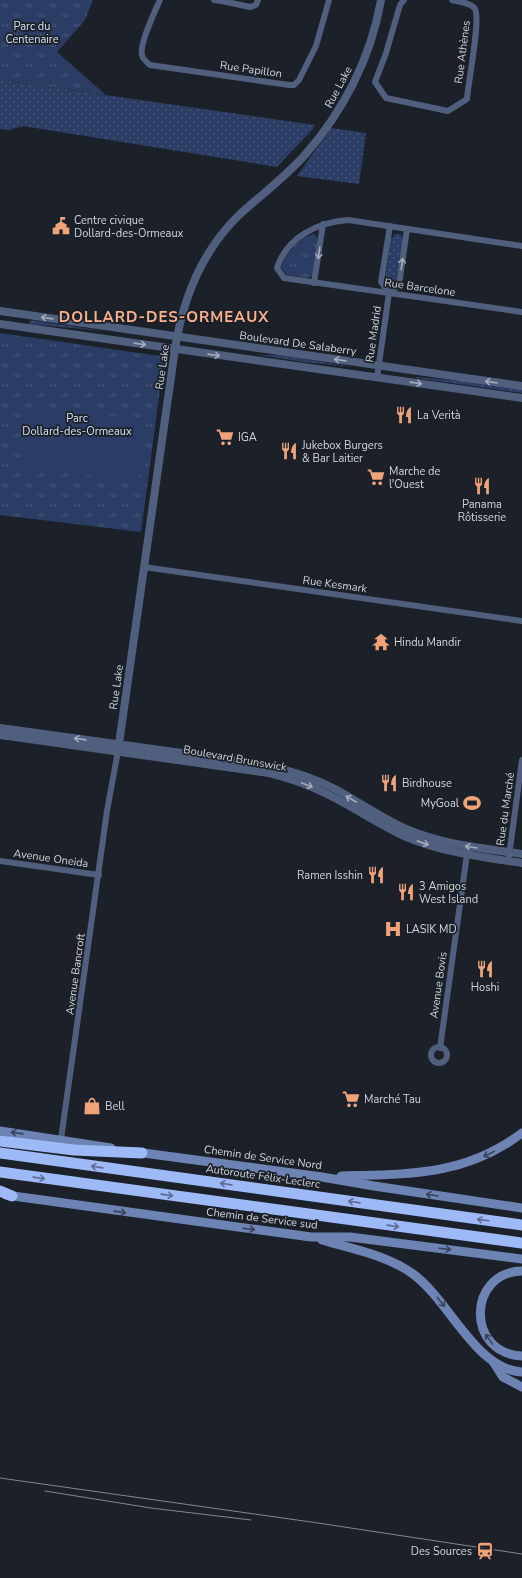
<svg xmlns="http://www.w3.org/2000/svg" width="522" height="1578" font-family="'Nunito Sans',sans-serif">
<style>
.grass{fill:url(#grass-dots)}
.park{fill:url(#park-tufts)}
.pitch{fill:#2c3d65}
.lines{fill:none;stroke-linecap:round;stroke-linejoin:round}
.minor{stroke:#515f7e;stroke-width:6}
.tertiary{stroke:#515f7e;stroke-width:8}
.secondary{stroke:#6d83b4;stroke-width:9}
.motorway{stroke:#9db9f6;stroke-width:11}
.tram{stroke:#83878f;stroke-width:1}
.oneway{stroke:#a4abba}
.oneway2{stroke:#38435a}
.oneway3{stroke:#5c6c90}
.labels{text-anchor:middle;stroke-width:3.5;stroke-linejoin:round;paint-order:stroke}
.park-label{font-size:11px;fill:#d7e1f5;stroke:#1b2029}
.street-label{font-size:11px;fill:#d0d4da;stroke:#1b2029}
.poi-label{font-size:11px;fill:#d0d4da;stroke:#1b2029;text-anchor:start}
.district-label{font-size:15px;font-weight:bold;letter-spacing:1px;fill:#fbb28c;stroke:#1b2029}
</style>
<defs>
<pattern id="grass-dots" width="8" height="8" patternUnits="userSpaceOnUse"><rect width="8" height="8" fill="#2c3d65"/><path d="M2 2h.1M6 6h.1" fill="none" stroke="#4a587a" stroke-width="1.8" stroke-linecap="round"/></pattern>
<pattern id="park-tufts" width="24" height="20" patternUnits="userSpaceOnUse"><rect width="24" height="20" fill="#2c3d65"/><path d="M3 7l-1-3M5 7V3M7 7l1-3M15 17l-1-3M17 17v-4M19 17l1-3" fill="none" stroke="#4a587a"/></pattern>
</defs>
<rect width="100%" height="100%" fill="#1b2029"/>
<g class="grass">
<polygon points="0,80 315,125 312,130 277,167 23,126 9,130 0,129"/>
<polygon points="331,128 366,133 359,184 297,176"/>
<polygon points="395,234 400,234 403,238 396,282 390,285 385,282 391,239"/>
<polygon points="30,320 104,331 29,324"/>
<polygon points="259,355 281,355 353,367 304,362"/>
<polygon points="416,377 462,381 522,389 522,393 416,378"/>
</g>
<g class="park">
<polygon points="0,0 93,0 85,20 57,52 106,95 0,80"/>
<path d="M314,234l2,2 2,6 -5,34 -5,2 -21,-3 -6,-8c5,-14 18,-30 33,-33z"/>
<polygon points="0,333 160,356 164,360 141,532 0,515"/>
</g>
<polygon class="pitch" points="32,405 146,421 138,482 23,467"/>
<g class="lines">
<g class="minor">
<path d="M160,0c-5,11 -21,44 -18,55 1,5 5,7 8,10l139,20h5l5,-5 17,-34 13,-46"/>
<polyline points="214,0 222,1 222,0"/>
<path d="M404,0l-4,5 -14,48 -11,29 11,16 62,13 19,-12c1,-16 14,-80 8,-90 -3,-6 -16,-7 -23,-9"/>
<polyline points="222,1 250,7 256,5 258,0"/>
<path d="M522,246l-174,-26c-30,2 -61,17 -71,48l7,10 238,34"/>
<polyline points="314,283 323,224"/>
<polyline points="389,293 399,285 407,229"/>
<polyline points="377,378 389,293 381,282 390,226"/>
<polyline points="144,567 522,621"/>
<polyline points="509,856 522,760"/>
<polyline points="0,861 99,875"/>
<circle cx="439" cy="1055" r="8"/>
<polyline points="440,1048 467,854"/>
<polyline points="61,1139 107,811 118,751"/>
</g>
<g class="tertiary">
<polyline points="0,311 522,386"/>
<polyline points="0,324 522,398"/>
<path d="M0,728l247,34c31,5 62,13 90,28 23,13 45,28 69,39 37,16 76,19 116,25"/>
<path d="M0,735l269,38c21,5 41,12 60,22 26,13 49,29 75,41 37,16 78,21 118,27"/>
<path d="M118,751l57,-402c8,-51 27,-98 64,-134 22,-20 45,-37 65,-59 39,-44 67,-98 77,-156"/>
</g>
<g class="secondary">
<polyline points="0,1131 111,1148"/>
<polyline points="136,1152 322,1177 374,1186 522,1208"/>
<path d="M341,1176c68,-2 124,0 181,-43"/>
<polyline points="6,1195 311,1237 350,1237 522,1259"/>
<path d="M322,1240c30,9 65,15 91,34 36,26 63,96 109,98"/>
<path d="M522,1271c-54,1 -57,82 0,85"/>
<polyline points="494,1363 503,1377 522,1387"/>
</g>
<g class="motorway">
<polyline points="0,1141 74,1150 142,1153"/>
<polyline points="0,1153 522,1225"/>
<polyline points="0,1172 522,1243"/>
<polyline points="0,1191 12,1196"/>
</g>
<g class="tram">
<polyline points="0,1478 318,1523 522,1554"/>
<polyline points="45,1491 151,1508 251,1520"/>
</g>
</g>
<defs><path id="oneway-shaft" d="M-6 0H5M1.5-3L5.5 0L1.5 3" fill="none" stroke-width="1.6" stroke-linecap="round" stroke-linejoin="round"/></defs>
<g class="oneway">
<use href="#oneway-shaft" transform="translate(319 253) rotate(98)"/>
<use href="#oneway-shaft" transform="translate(402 264) rotate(-82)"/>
<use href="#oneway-shaft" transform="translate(47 318) rotate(-172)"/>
<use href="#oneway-shaft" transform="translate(140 344) rotate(8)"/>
<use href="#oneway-shaft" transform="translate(214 355) rotate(8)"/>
<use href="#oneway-shaft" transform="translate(340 360) rotate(-172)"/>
<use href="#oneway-shaft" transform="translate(491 382) rotate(-172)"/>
<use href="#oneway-shaft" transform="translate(416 383) rotate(8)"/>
<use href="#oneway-shaft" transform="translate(80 739) rotate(-172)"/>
<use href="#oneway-shaft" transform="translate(307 785) rotate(22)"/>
<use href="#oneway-shaft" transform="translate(351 799) rotate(-150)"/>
<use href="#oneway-shaft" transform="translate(423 843) rotate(19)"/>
<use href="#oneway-shaft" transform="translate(471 847) rotate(-171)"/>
</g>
<g class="oneway2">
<use href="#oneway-shaft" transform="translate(17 1133) rotate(-172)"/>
<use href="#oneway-shaft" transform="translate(489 1154) rotate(154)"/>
<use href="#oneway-shaft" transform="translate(432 1195) rotate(-171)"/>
<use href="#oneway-shaft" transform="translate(120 1212) rotate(8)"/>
<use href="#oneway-shaft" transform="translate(249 1229) rotate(7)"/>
<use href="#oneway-shaft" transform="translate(445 1249) rotate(7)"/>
<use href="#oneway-shaft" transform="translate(441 1302) rotate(51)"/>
<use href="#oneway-shaft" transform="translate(489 1339) rotate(-126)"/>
</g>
<g class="oneway3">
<use href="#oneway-shaft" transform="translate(97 1167) rotate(-172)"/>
<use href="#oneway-shaft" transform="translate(39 1178) rotate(8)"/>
<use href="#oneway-shaft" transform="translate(226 1184) rotate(-172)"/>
<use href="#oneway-shaft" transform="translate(167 1195) rotate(8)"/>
<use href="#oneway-shaft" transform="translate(354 1202) rotate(-172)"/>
<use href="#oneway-shaft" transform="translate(483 1220) rotate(-173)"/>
<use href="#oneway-shaft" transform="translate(393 1226) rotate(8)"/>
</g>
<defs>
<g id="civic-bare" transform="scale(1.38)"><path d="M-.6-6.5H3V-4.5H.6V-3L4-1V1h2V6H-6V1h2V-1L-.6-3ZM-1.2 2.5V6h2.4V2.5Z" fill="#f0a279" stroke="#1b2029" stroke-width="2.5" paint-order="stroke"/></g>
<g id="restaurant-bare" transform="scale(1.38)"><path d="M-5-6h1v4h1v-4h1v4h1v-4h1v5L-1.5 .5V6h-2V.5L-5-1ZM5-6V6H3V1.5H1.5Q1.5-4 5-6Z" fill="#f0a279" stroke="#1b2029" stroke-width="2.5" paint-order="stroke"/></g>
<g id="supermarket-bare" transform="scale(1.38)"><path d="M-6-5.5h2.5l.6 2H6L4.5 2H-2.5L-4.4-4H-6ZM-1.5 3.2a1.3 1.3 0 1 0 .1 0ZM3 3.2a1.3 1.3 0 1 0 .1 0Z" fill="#f0a279" stroke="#1b2029" stroke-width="2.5" paint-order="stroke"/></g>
<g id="temple-bare" transform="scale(1.38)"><path d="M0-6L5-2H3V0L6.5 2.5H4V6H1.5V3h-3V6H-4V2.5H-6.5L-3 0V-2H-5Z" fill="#f0a279" stroke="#1b2029" stroke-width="2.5" paint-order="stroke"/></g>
<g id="stadium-bare" transform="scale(1.38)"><path d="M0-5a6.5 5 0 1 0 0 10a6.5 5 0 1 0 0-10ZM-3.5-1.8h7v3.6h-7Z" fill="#f0a279" stroke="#1b2029" stroke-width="2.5" paint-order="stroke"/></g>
<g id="hospital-bare" transform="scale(1.38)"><path d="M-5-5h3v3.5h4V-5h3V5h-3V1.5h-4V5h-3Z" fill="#f0a279" stroke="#1b2029" stroke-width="2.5" paint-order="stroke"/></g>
<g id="shop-bare" transform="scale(1.38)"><path d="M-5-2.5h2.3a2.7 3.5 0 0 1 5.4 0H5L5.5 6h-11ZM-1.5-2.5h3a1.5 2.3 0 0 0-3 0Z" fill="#f0a279" stroke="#1b2029" stroke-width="2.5" paint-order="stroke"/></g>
<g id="station-bare" transform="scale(1.38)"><path d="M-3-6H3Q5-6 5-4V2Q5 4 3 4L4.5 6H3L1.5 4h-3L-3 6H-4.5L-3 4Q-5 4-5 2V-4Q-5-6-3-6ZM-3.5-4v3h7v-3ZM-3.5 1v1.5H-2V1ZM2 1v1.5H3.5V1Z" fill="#f0a279" stroke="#1b2029" stroke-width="2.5" paint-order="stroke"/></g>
</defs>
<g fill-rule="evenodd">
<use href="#civic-bare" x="61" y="226"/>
<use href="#restaurant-bare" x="404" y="415"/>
<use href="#supermarket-bare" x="225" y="437"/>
<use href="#restaurant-bare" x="289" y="451"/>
<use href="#supermarket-bare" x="376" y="477"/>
<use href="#restaurant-bare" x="482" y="486"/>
<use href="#temple-bare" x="381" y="642"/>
<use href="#restaurant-bare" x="389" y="783"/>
<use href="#stadium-bare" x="472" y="803"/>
<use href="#restaurant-bare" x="376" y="875"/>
<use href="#restaurant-bare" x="406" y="892"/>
<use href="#hospital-bare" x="393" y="929"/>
<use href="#restaurant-bare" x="485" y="969"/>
<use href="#supermarket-bare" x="351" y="1099"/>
<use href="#shop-bare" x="92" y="1106"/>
<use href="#station-bare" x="485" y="1551"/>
</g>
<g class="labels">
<g class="park-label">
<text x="32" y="30">Parc du<tspan x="32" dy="13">Centenaire</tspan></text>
<text x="77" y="422">Parc<tspan x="77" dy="13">Dollard-des-Ormeaux</tspan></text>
</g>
<g class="street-label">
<text transform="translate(462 52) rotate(-83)" y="4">Rue Athènes</text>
<text transform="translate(251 69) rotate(8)" y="4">Rue Papillon</text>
<text transform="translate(338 87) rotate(-62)" y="4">Rue Lake</text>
<text transform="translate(420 287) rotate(8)" y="4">Rue Barcelone</text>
<text transform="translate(373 334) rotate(-82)" y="4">Rue Madrid</text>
<text transform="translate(298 343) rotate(8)" y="4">Boulevard De Salaberry</text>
<text transform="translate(162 367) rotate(-82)" y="4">Rue Lake</text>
<text transform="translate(335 584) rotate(8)" y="4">Rue Kesmark</text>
<text transform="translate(116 687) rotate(-82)" y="4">Rue Lake</text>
<text transform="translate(235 758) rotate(10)" y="4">Boulevard Brunswick</text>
<text transform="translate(505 809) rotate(-82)" y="4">Rue du Marché</text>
<text transform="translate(51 858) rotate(8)" y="4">Avenue Oneida</text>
<text transform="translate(75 974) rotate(-82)" y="4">Avenue Bancroft</text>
<text transform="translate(438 985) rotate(-82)" y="4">Avenue Bovis</text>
<text transform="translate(263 1157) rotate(8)" y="4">Chemin de Service Nord</text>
<text transform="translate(263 1176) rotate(8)" y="4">Autoroute Félix-Leclerc</text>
<text transform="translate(262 1218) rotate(7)" y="4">Chemin de Service sud</text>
</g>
<g class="poi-label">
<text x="74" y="224">Centre civique<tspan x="74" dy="13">Dollard-des-Ormeaux</tspan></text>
<text x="417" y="419">La Verità</text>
<text x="238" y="441">IGA</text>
<text x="302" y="449">Jukebox Burgers<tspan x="302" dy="13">&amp; Bar Laitier</tspan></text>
<text x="389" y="475">Marche de<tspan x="389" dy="13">l'Ouest</tspan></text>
<text x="482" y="508" text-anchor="middle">Panama<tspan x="482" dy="13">Rôtisserie</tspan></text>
<text x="394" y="646">Hindu Mandir</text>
<text x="402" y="787">Birdhouse</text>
<text x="459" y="807" text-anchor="end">MyGoal</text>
<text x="363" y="879" text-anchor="end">Ramen Isshin</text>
<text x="419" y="890">3 Amigos<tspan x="419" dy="13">West Island</tspan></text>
<text x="406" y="933">LASIK MD</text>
<text x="485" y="991" text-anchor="middle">Hoshi</text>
<text x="364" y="1103">Marché Tau</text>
<text x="105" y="1110">Bell</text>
<text x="472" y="1555" text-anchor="end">Des Sources</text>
</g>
<g class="district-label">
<text x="164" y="322">DOLLARD-DES-ORMEAUX</text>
</g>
</g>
</svg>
